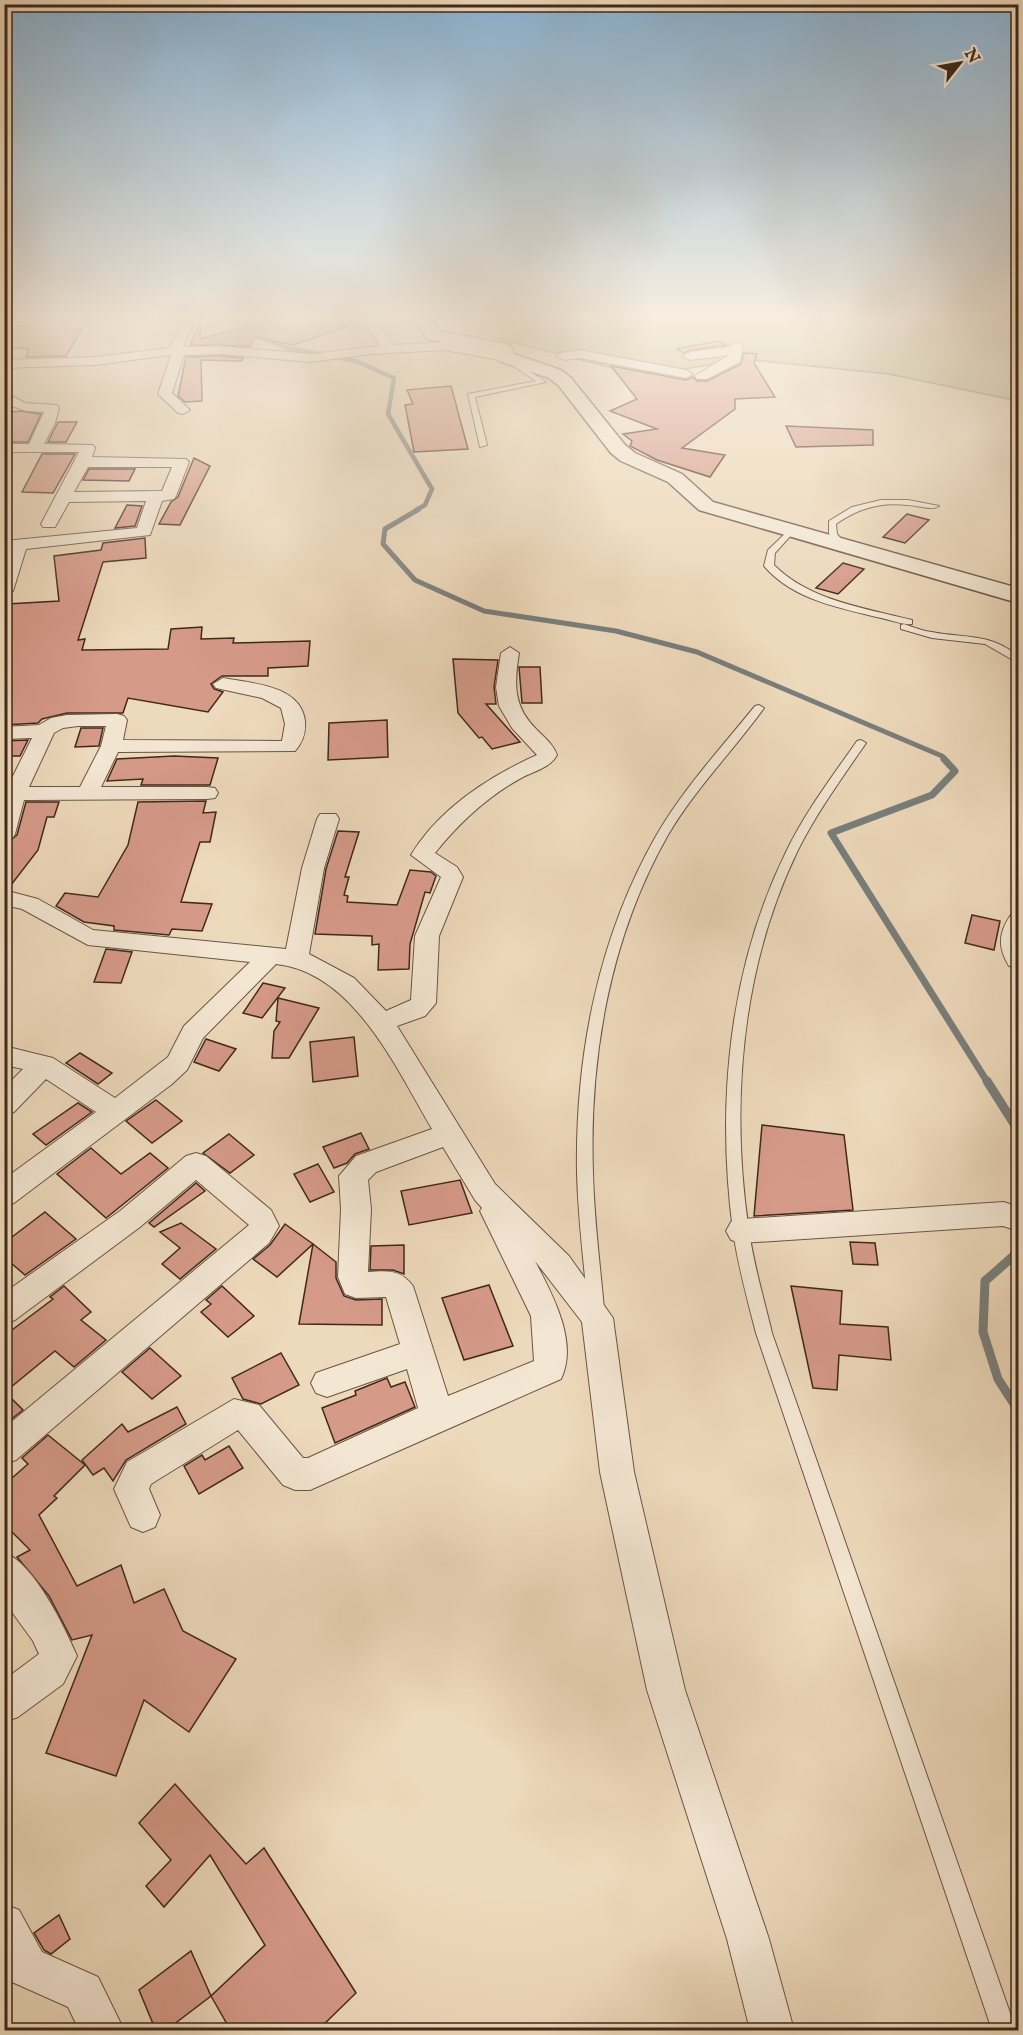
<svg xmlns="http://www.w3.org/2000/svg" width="1023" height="2035" font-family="'IM FELL English',serif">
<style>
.green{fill:#bdbe8d;stroke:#7e7454;stroke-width:1.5}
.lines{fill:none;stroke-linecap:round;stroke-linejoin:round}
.stream-far3{stroke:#797e7c;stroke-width:4.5}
.stream-far2{stroke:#797e7c;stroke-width:5}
.stream-far1{stroke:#797e7c;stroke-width:7}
.stream{stroke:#797e7c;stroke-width:9}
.building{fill:#d69a89;stroke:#40291b;stroke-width:1.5}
.service-casing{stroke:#6b5543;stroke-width:2}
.minor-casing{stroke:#6b5543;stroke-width:2}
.tertiary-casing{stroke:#6b5543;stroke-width:3}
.service{fill:#f3e6d3;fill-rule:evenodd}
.minor{fill:#f3e6d3;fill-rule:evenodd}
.tertiary{fill:#f3e6d3;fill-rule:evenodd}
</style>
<rect width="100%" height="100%" fill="#edd9bb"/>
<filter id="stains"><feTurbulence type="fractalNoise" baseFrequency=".00333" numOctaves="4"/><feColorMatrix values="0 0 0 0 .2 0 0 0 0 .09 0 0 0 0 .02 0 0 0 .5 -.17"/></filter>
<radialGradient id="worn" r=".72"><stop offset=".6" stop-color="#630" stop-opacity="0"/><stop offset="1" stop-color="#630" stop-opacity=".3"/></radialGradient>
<polygon class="green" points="481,315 1018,315 1018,401 889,374 743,359 644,376 480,334"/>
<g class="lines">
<polyline class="stream-far3" points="228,315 259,337 288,348 356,361 394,378 388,414 432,489 425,505 416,510"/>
<polyline class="stream-far2" points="419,509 385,529 383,544 415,580 484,611 616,631 697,652 942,756 946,760"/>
<polyline class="stream-far1" points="944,759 955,771 932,795 831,833 988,1083"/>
<g class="stream">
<polyline points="987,1081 1018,1130"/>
<polyline points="1018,1252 985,1281 983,1332 998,1379 1018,1410"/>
</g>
</g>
<g class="building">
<polygon points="293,315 354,315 360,322 293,345 255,337 250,346 190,345 200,323 200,339"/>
<polygon points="36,323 68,323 64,330 82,329 66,356 26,357 29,349 4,347 4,325 34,326"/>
<polygon points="718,341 726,345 690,350 683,353 677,349"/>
<polygon points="744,353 757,354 754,363 775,397 735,399 735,409 682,448 725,455 710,477 657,460 630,446 632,441 623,434 657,429 610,411 637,399 611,366 686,380 693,377 697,381 707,381 741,364"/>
<polygon points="221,356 243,358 242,361 201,360 202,401 185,402 178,396 186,357"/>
<polygon points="451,386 468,449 414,452 405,405 413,404 407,390"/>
<polygon points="20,411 41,414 28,442 4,442 11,412"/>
<polygon points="58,422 77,422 66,442 48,442"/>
<polygon points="786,426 873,430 873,445 796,447"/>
<polygon points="42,454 75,454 53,493 22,492"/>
<polygon points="194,458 210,466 180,525 159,524 171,502 178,497"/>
<polygon points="89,469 135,469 129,481 83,480"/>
<polygon points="127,505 142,506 135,526 115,528"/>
<polygon points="907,514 929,520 905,543 883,537"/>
<polygon points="145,538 146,558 103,562 78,640 85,639 82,650 168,649 171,629 202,627 201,639 234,638 233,643 310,641 308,666 268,668 268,676 222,676 211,684 214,689 223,692 208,712 128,698 123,713 67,713 42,719 38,723 4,725 7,604 59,601 54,556 101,550 103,543"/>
<polygon points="843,563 864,569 838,594 816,588"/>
<polygon points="453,659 498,660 494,687 496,704 486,704 520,742 492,749 482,737 479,738 458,713"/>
<polygon points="519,667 540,667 542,703 522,703"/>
<polygon points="387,720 388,757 328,760 329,723"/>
<polygon points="81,728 103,728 99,746 75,747"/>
<polygon points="28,740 20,756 4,756 4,741"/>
<polygon points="174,756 218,758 210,785 141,785 143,779 107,781 117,759"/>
<polygon points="206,801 203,813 216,812 210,842 200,842 181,902 212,904 202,931 172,929 169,935 114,930 114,926 84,922 56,906 65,893 98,897 128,845 138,802"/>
<polygon points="26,802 59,802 54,817 47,817 38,850 8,889 4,888 4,854 8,842 17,835"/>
<polygon points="338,831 359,832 345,877 349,877 344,895 348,896 347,902 397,905 410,870 431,872 436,876 430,893 425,892 410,944 409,969 378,970 379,944 372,945 372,936 315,934 326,869"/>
<polygon points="972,915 1000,921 994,950 965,943"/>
<polygon points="106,949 132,952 121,983 94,982"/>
<polygon points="263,983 285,988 262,1018 243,1013"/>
<polygon points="278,998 319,1008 289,1058 272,1058 274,1031 280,1022 276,1021"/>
<polygon points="354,1037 358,1076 313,1082 310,1042"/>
<polygon points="206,1039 236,1049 219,1071 194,1062"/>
<polygon points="80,1053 112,1073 98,1084 66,1063"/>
<polygon points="156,1100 182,1121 152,1143 126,1121"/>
<polygon points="78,1103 92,1112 46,1145 33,1134"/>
<polygon points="762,1125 844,1135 853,1210 754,1216"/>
<polygon points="361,1133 369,1149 355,1154 347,1163 334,1168 323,1147"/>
<polygon points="229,1134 254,1155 230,1173 203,1153"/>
<polygon points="91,1148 121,1174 150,1153 168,1168 106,1218 57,1174"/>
<polygon points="318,1164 334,1192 310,1202 294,1174"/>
<polygon points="460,1180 472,1213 409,1225 401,1191"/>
<polygon points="196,1183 205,1191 154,1227 149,1223"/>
<polygon points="45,1212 76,1239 25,1275 4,1257 4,1243"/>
<polygon points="181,1223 216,1249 180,1279 162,1264 180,1248 160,1232"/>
<polygon points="285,1224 313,1244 277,1277 253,1259 270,1245"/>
<polygon points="850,1242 875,1243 878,1265 853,1264"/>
<polygon points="313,1244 336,1262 336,1278 344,1296 356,1300 382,1299 382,1325 299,1324"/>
<polygon points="404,1245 404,1274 393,1270 370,1270 371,1246"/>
<polygon points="489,1285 513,1346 464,1360 442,1298"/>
<polygon points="64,1286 91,1312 81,1320 106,1340 74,1367 55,1351 5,1392 23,1410 4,1425 4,1336 53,1299 50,1297"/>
<polygon points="222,1286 254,1316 228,1337 201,1312 211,1304 206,1300"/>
<polygon points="791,1286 842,1291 840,1324 888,1327 891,1360 839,1355 837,1390 813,1388"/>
<polygon points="150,1348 181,1376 152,1399 122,1372"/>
<polygon points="281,1353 299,1385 261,1404 243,1399 232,1378"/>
<polygon points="387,1378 391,1387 405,1382 415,1407 335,1443 322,1408 356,1395 355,1391"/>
<polygon points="177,1407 186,1424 126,1460 113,1481 104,1468 93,1475 82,1460 122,1424 128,1432"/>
<polygon points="48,1435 85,1465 54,1496 57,1498 39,1515 77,1586 121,1565 134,1603 164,1589 183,1631 236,1659 189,1732 144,1700 116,1776 46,1753 92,1635 72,1640 49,1596 17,1557 30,1550 4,1524 4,1485 28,1464 22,1458"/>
<polygon points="229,1446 243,1468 199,1494 184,1466 202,1455 205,1460"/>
<polygon points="175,1784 246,1864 264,1848 356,1993 317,2031 231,2031 211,1996 265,1945 210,1855 164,1907 146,1886 171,1860 139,1823"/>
<polygon points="59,1915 70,1939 51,1954 44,1950 34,1933"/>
<polygon points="191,1951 211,1996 165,2031 156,2031 139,1990"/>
</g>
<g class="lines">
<g class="service-casing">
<g id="service">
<polygon points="509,361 513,361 546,382 475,397 487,445 480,447 468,394 536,381 509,363"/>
<path d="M881,500h27l31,6c-7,5 -22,-1 -32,-1 -26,-3 -49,3 -71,19l1,10 11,13 -7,2 -12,-15v-13l23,-14z"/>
<path d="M790,529l4,3 -19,21 -1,12c36,36 91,43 138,55v4c-9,1 -21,-4 -31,-6 -41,-10 -88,-18 -117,-52l4,-16z"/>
<path d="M904,624c9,3 18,7 28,8 34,7 56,0 86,24v7l-33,-19 -53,-6 -31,-9v-4z"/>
<path d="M759,705l5,3c-31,43 -69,81 -96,127 -58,102 -79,222 -75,338 1,45 7,91 11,136l-2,5 -6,2 -6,-2 -2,-5c-4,-45 -10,-91 -11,-136 -2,-117 21,-235 79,-337 27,-47 65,-88 99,-130z"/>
<path d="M861,740l5,3c-24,35 -49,69 -68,107 -57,117 -68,255 -49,381 5,35 15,68 23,102l244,697h-24l-236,-697c-9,-34 -18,-68 -23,-102 -17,-128 -4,-263 53,-379 19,-40 46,-75 71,-111z"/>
</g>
</g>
<g class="minor-casing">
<g id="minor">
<polygon points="145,315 191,316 194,322 183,347 221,346 311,354 380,346 367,325 356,315 371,315 394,345 444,342 505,353 512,357 505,361 444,350 371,354 311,362 221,354 184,355 172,393 190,410 183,414 178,413 158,394 171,355 95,365 4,368 4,360 95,357 170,348 182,322 151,319"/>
<polygon points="736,342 743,346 740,362 707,379 697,379 695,376 729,355 690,360 683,356 690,352 729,347"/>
<polygon points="580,350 686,370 693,374 686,378 580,358 564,360 557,356 559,353"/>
<path d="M4,392l21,11 32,2 2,3 -4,15 -11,21 49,1 2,3 -3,9 94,2 3,3 -13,34 -2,3 -12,2 -12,34 -124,14 -13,42 -9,5v-34l4,-11h-4v-10l133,-13 9,-27 -77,1 -14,25h-12l-2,-3 38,-72h-67l-8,5v-13h25l15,-32 -18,-1 -22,-8zM88,467h84l-10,24 -88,1z"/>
<path d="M510,647l9,6c-5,31 -6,54 18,77 8,8 16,14 20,25 -6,12 -22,16 -34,22 -35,19 -64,46 -88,76l22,14 6,10 -24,59 -3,67 -11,13 -28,10 98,158 74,72 44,62 21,154 51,218 84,249 25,91h-44l-23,-91 -80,-249 -47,-218 -18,-150 -47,-61c17,33 44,81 26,118l-251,111h-15l-12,-5 -45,-55 -87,54 -2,5 11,26 -5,12 -12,5 -12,-5 -17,-38 13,-27 107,-63 25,6 44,53h5l110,-50 -11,-39 -80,28 -11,-4 -5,-10 5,-10 84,-29 -14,-47 -30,1 -11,-4 -7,-17 3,-68 -2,-33 17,-20 76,-27c-35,-59 -78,-157 -156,-165l-73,74 -16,32 -15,14 -158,119 -10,3v-27l92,-67 -50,-33 -32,33 -10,3v-27l19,-19 -19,-4v-19l49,12 62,40 53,-41 16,-31 66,-64 -162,-17 -66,-36 -18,-4v-15l34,9 55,31 193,19 16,-81 15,-49 3,-5h16l3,5 -15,49 -15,86 45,24 32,33 25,-11 4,-64 26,-59 -30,-22c28,-46 77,-78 126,-100l-25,-27 -13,-22 -3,-19 5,-34zM443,1147l32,53 7,8 -2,3 51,105 3,45 -86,35 -35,-110c-13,-17 -25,-15 -45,-14l3,-63 -3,-29 8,-8z"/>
<path d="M223,678c27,5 78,7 82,43 1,12 -2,21 -10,30l-177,1 -17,35h106l8,1 3,5 -3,5 -8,1 -183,1 -9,34 -3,5 -8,2v-47l28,-56 -28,1v-12l35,-2 12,-7 16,-3 50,-1 7,2 3,4 -4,20 159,1 3,-17 -4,-16 -19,-10 -46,-10 -3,-4zM78,726h28l-5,20 -21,41h-51l25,-54 9,-5z"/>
<path d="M1018,914v54l-9,-2c-11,-18 -11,-32 1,-50z"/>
<polygon points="196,1153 206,1156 271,1210 279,1226 269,1243 16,1460 4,1464 4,1428 249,1225 196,1180 140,1227 15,1320 4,1324 4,1293 120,1211 186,1156"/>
<polygon points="1004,1202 1018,1207 1018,1231 1003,1226 741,1243 731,1240 726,1231 731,1222 741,1219"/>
<path d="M4,1552c31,13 60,74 73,104l-14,28 -45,33 -14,5v-42l35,-26 -6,-13 -29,-40z"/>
<polygon points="4,1904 19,1910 42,1952 98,1977 124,2030 79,2030 68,2007 12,1982 4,1969"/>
</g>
</g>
<g class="tertiary-casing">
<polygon id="tertiary" points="410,315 427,315 439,331 506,344 512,347 514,354 561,370 571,378 625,445 635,453 682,474 713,502 1018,588 1018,603 699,510 668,482 621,461 611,453 559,386 549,378 499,361 495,352 427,339"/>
</g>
<use href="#service" class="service"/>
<use href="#minor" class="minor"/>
<use href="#tertiary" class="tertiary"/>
</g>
<linearGradient id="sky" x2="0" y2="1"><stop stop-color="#8bb5d6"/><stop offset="0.53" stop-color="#f7eee0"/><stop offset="1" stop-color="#f7eee0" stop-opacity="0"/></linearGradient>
<rect width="1023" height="600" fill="url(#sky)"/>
<rect width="1023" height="2035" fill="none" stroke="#edd9bb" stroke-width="24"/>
<rect x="6" y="6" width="1011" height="2023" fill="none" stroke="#40291b" stroke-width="3"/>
<rect x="12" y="12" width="999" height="2011" fill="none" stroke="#40291b" stroke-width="1.5"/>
<g transform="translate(960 63) rotate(59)" stroke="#f3e6d3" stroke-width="4.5" paint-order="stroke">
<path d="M0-4.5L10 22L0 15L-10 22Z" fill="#40291b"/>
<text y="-9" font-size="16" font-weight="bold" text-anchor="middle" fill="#40291b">N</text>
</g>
<rect width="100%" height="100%" filter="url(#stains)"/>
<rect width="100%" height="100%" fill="url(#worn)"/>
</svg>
